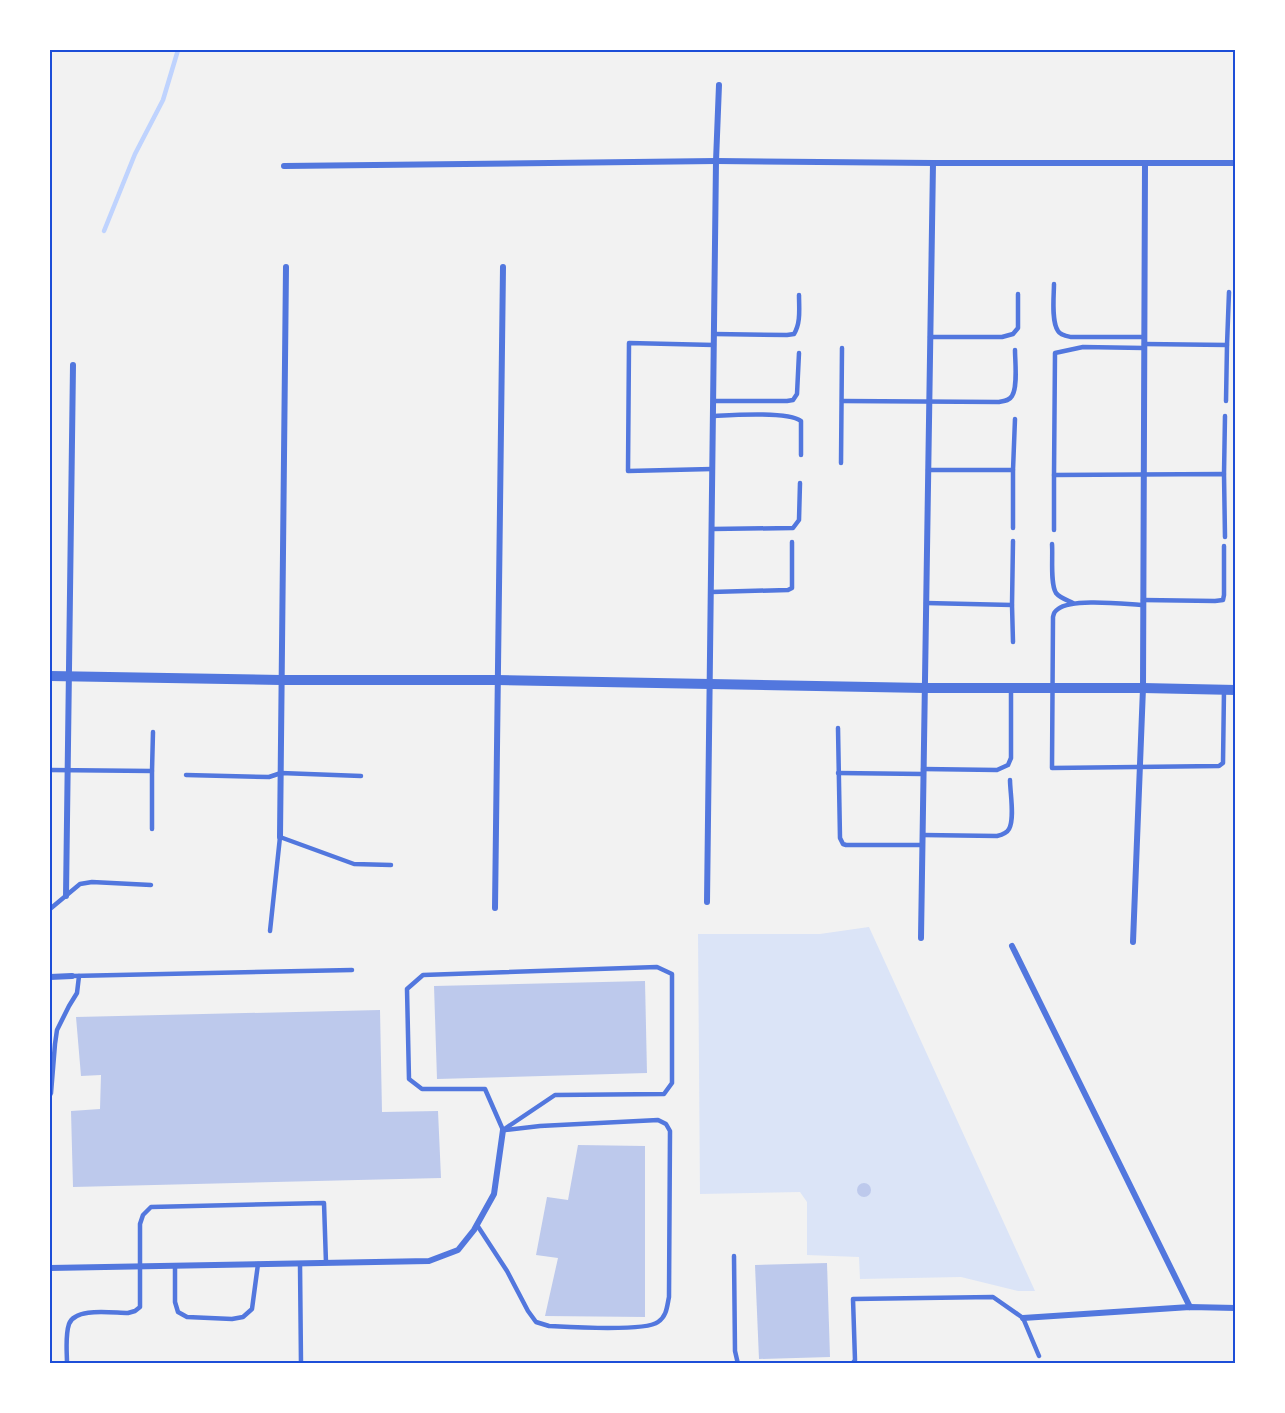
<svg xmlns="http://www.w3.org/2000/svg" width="1285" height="1413" font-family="'Fira Sans',sans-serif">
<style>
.green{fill:#dbe4f7}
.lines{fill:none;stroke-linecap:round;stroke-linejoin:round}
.stream{stroke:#bfd3fe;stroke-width:4.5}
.building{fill:#bdc9ec}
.service{stroke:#5277de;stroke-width:4.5}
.minor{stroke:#5277de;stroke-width:6}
.tertiary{stroke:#5277de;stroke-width:10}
.neatline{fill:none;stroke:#1d4ed8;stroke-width:2}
</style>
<rect width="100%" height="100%" fill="#f2f2f2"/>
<polygon class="green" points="869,927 1035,1291 1018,1291 961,1277 860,1279 859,1257 807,1255 807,1202 800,1192 700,1194 698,934 820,934"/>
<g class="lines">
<polyline class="stream" points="104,231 135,154 163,100 178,50"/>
</g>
<g class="building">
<polygon points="645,981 647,1073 437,1079 434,986"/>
<polygon points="380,1010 382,1112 438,1111 441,1178 73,1187 71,1111 100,1109 101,1075 81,1076 76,1017"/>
<polygon points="578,1145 645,1146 645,1317 545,1316 558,1258 536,1255 547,1197 568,1200"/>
<circle cx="864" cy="1190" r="7"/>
<polygon points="827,1263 830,1357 759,1359 755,1265"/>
</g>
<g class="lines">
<g class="service">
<path d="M1054,284c0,11 -3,37 4,47 2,4 8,5 13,6h73"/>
<path d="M714,334l73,1 7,-1c7,-11 5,-26 5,-39"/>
<polyline points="930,337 1002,337 1013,334 1018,328 1018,294"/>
<polyline points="1144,344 1227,345 1226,401"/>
<polyline points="1227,345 1229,292"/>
<polyline points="1144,348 1083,347 1055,353 1054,475 1224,474 1225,537"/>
<polyline points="713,401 787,401 793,400 797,394 799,353"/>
<path d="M842,401l157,1c5,-1 10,-1 13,-6 6,-9 3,-35 3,-46"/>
<path d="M713,416c19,-1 75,-5 88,5v34"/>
<polyline points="841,463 842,348"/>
<polyline points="712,469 628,471 629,343 714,345"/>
<polyline points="928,470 1013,470 1015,419"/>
<polyline points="1013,470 1013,528"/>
<polyline points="1224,474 1225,416"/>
<polyline points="712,529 793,528 799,520 800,483"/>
<polyline points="1054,530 1054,475"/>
<path d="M1052,544c1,12 -2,40 4,49 4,5 11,7 17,10"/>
<polyline points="711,592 788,590 792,588 792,542"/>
<polyline points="1143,600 1215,601 1223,600 1224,595 1224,546"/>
<polyline points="926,603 1012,605 1013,642"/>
<polyline points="1012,605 1013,541"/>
<path d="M1143,605c-19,-1 -71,-7 -85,4 -4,3 -4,4 -5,8l-1,151 167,-2 4,-3 1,-73"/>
<polyline points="838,728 840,838 843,844 846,845 922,845"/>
<polyline points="923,769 997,770 1008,765 1011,758 1011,689"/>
<polyline points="50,770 152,771 153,732"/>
<polyline points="838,773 923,774"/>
<polyline points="186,775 269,777 281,773 361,776"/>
<polyline points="152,829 152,771"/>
<path d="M923,835l74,1c4,-1 10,-3 12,-7 6,-10 1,-37 1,-49"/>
<polyline points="50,909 80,884 92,882 151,885"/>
<polyline points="270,931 280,837 354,864 391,865"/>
<polygon points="657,967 672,974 672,1083 664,1094 555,1095 503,1130 485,1089 422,1089 409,1079 407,989 423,975"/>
<polyline points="72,976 352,970"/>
<polyline points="50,1095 51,1093 55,1044 57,1030 69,1006 77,993 79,976"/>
<path d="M477,1225l30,46 21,40 8,11 13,4c20,1 96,6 109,-4 9,-6 9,-16 11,-25l1,-166 -4,-7 -8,-4 -118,6 -35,4"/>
<polyline points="734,1256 735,1351 738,1364"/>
<polyline points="300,1264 301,1364"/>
<polyline points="175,1266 175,1302 178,1312 187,1317 232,1319 243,1317 252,1309 258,1264"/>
<path d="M67,1364c0,-13 -2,-28 2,-40 6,-17 43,-11 59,-11l7,-2 5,-4v-83l3,-9 8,-8 173,-4 2,60"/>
<polyline points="852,1364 855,1360 853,1299 993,1297 1023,1318 1039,1356"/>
</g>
<g class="minor">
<polyline points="284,166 716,161 933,163 1236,163"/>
<polyline points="280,837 286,267"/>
<polyline points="66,896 73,365"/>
<polyline points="707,902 716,161 719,85"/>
<polyline points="495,908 503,267"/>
<polyline points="921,938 933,163"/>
<polyline points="1133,942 1143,688 1145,163"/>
<polyline points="1012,946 1190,1307"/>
<polyline points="50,977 72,976"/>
<polyline points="50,1268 429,1261 458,1250 474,1230 494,1194 503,1130"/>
<polyline points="1023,1318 1190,1307 1236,1308"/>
</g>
<polyline class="tertiary" points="50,676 281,680 497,680 925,688 1143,688 1236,690"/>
</g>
<rect width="1285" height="1413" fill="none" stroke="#ffffff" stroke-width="102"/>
<rect x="51" y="51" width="1183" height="1311" class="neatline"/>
</svg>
